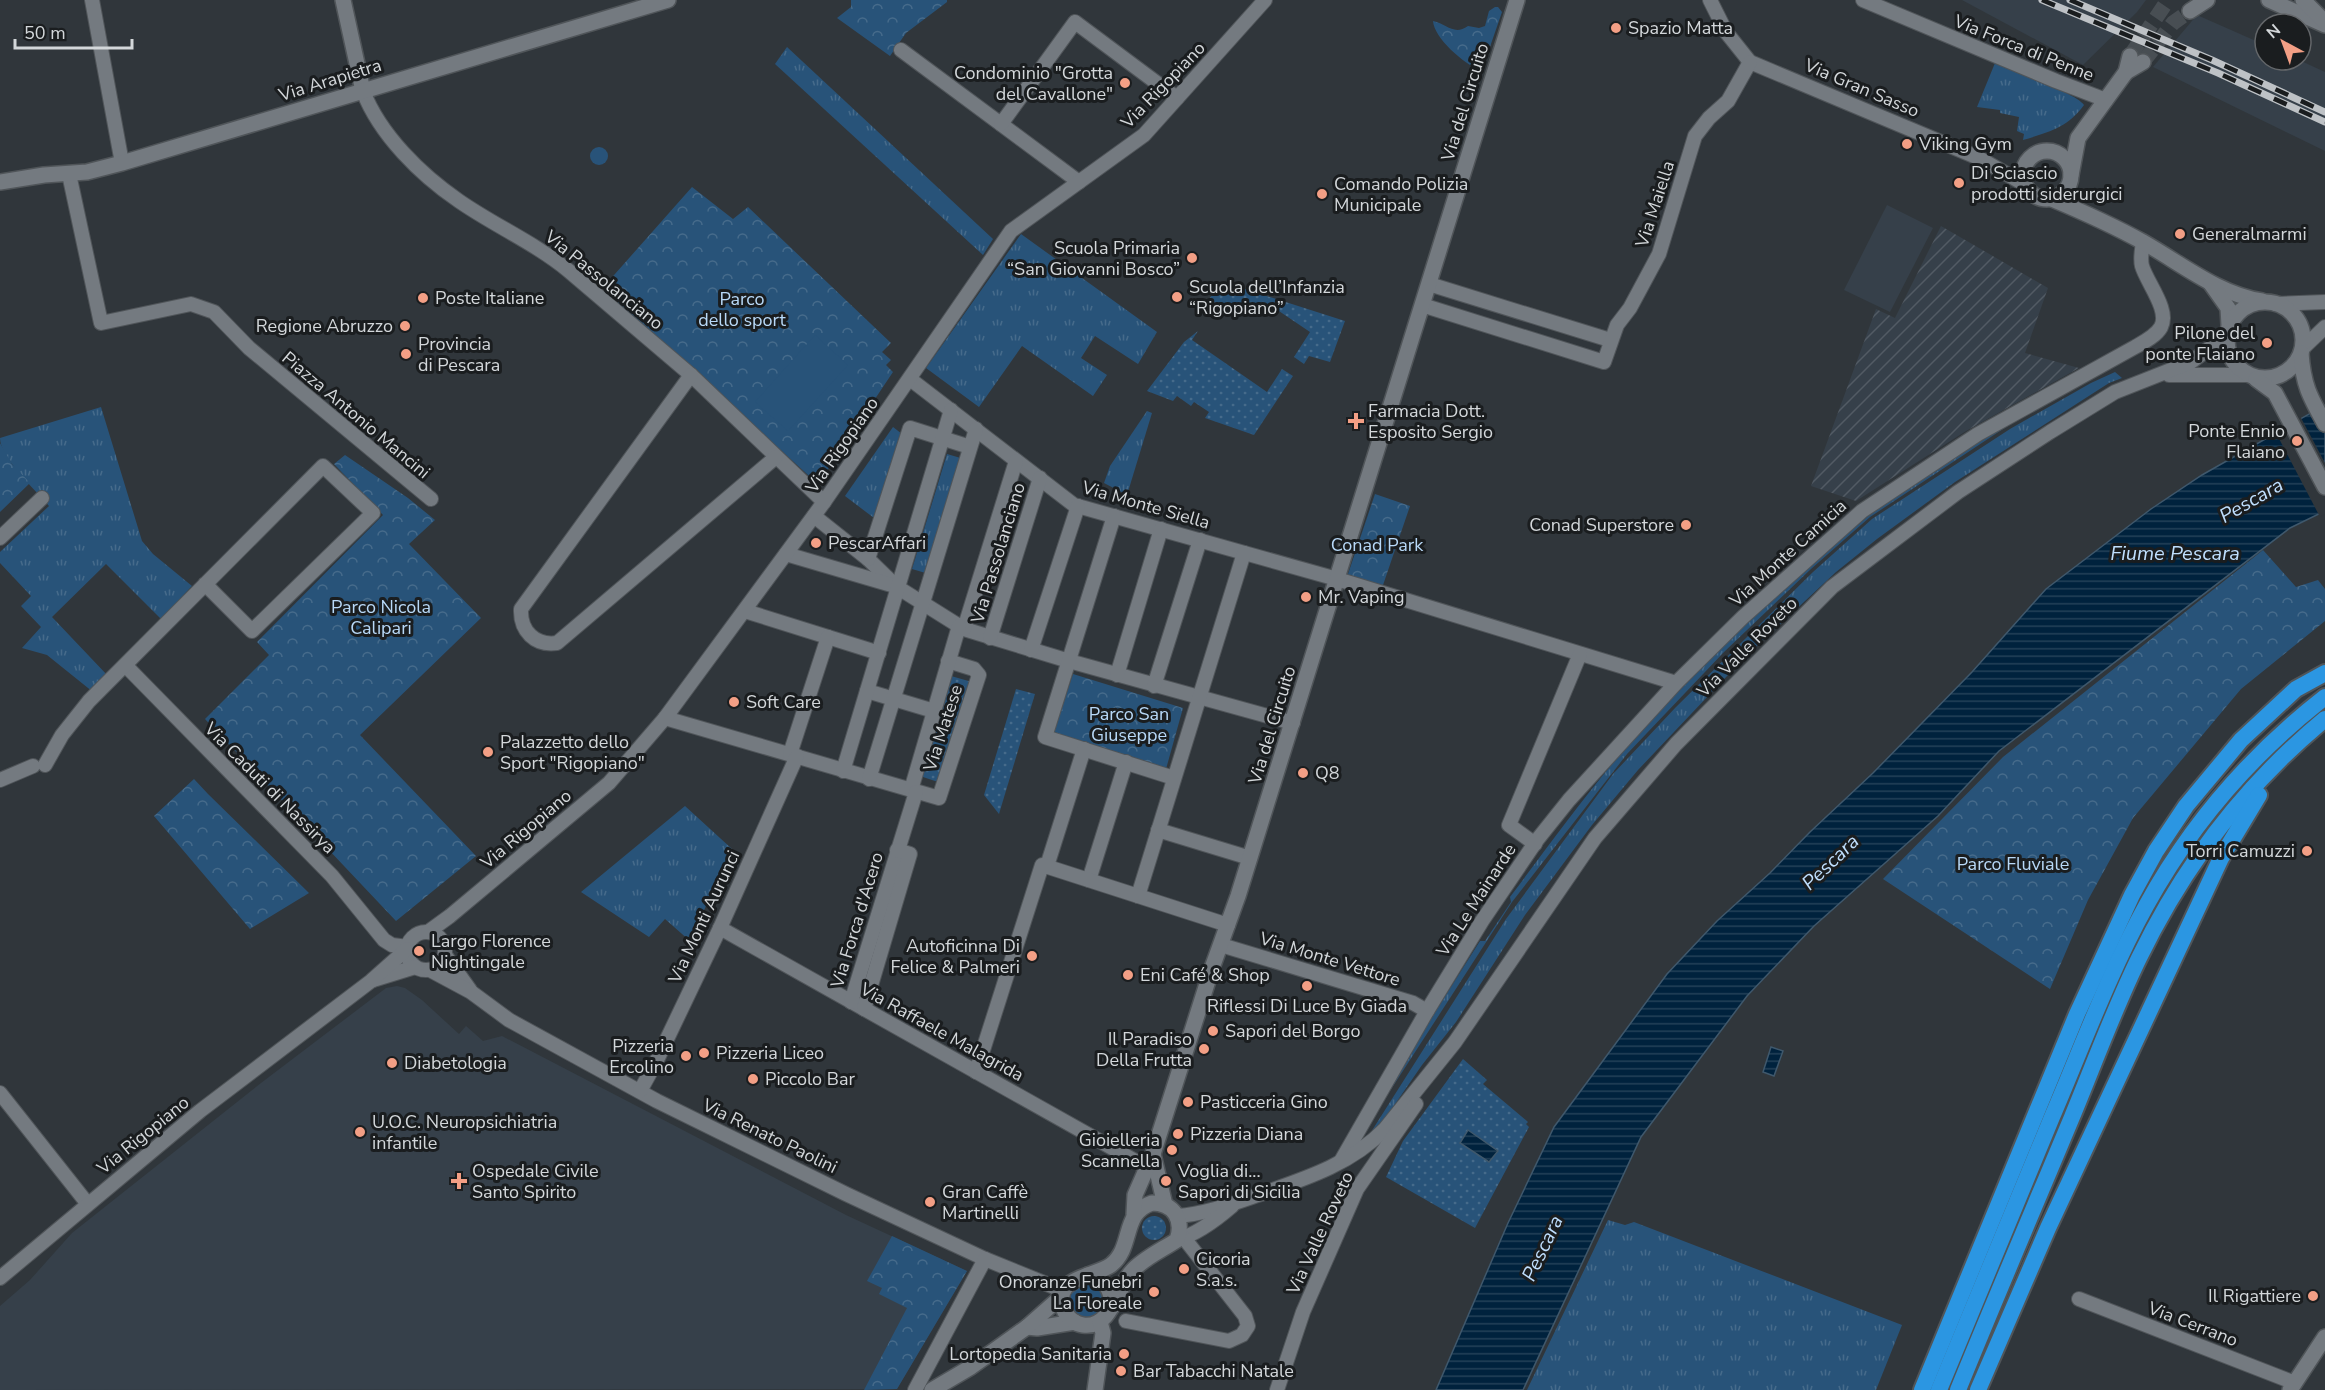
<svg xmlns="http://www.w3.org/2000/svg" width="2325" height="1390" font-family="'Nunito Sans',sans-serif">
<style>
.built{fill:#36404a}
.industrial{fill:url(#industrial-furrows)}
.grass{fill:url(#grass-tufts)}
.forest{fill:url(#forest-crowns)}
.garden{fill:url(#garden-dots)}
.pitch{fill:#285379}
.water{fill:url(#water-rules);stroke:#3f586c;stroke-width:1.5}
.pier{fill:#30363b}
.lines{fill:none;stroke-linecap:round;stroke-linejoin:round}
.tertiary-tunnel{stroke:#484e53;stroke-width:15;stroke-dasharray:15 8;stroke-linecap:butt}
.minor-casing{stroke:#505559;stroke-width:16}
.tertiary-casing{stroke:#505559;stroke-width:18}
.secondary-casing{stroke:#505559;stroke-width:18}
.trunk-casing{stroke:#505559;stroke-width:20}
.minor{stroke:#747a80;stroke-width:14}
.tertiary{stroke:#747a80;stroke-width:15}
.secondary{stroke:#747a80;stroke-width:15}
.trunk{stroke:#2b96e2;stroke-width:16}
.rail-casing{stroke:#bec2c6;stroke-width:7}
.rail{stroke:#1a1d1f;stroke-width:4.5;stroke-dasharray:14;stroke-linecap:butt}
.poi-dot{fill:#f39f85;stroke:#1a1d1f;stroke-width:2}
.labels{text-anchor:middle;stroke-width:6;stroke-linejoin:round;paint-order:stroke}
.poi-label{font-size:18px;fill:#d3d7da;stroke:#1a1d1f;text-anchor:start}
.street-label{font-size:18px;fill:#d3d7da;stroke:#1a1d1f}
.park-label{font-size:18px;fill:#b8d9f8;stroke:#1a1d1f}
.water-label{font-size:20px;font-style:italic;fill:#bfdffe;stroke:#1a1d1f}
</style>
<defs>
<pattern id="industrial-furrows" width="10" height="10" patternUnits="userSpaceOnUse" patternTransform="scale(1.5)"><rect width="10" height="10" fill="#36404a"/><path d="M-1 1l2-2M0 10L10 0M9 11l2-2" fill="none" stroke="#525b64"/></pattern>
<pattern id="grass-tufts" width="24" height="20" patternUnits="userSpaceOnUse" patternTransform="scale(1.5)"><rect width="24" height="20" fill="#285379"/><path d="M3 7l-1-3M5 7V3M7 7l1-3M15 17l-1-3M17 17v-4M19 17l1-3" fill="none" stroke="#466b8b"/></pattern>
<pattern id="forest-crowns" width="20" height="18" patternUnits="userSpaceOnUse" patternTransform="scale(1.5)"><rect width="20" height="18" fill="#285379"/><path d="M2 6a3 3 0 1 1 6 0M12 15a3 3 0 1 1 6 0" fill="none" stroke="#466b8b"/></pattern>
<pattern id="garden-dots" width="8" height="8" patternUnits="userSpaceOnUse" patternTransform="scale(1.5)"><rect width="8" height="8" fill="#285379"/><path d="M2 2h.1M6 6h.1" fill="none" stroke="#466b8b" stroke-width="1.8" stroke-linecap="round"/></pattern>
<pattern id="water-rules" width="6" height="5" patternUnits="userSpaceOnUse" patternTransform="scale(1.5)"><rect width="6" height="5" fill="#00223d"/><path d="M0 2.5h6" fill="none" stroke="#244158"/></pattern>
</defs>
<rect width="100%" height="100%" fill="#30363b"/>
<g class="built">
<polygon points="1962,0 2146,0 2137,12 2083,65"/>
<polygon points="2197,15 2265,45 2265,60 2299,60 2325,72 2325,151 2153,67"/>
<polygon points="1887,205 1933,228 1890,312 1844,290"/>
<polygon points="397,986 405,988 422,1000 459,1034 466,1026 483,1041 502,1036 846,1215 967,1271 897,1389 0,1390 0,1306 30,1280 72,1233 261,1083 386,988"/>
</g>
<polygon class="industrial" points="1941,226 2048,288 2025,353 2079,368 1966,431 1856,501 1811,486 1876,309 1895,318"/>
<g class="grass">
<polygon points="787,47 993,239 983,255 775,64"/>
<path d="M1995,63c16,7 81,30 89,42 -17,23 -35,27 -61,35l1,-6 -7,-3 2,-14 -19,-4v-3l-23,-3z"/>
<circle cx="599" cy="156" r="9"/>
<polygon points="1021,234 1157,332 1138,364 1095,336 1081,358 1107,375 1093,396 1022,346 979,407 926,368"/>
<polygon points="2115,372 2122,378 2109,383 1955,482 1877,539 1836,572 1745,657 1638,770 1592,825 1525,915 1456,1022 1422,1065 1371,1139 1366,1140 1506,919 1613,774 1676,707 1813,572 1872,519 2010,429 2091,383"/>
<path d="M101,407l41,134 11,13 39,32 -31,33 -55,-55 -54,53 56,59 -15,16 -46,-37 -25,-7 19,-21 -20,-21 10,-10 -31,-33v-11l49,-46c-13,-16 -49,-48 -49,-68z"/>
<polygon points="1147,411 1152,413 1127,495 1104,483 1110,466"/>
<path d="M2012,423l-142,94 -59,52 -87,83 -97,102 -115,148 -135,209 41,-72 62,-98h5l26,-39 -1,-5c34,-45 67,-91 103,-134 57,-66 120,-127 182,-188l17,-11 61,-52 98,-65z"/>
<polygon points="893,427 902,434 874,518 845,496"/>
<polygon points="947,454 964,459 929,574 912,569"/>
<polygon points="685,806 732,849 690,941 665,919 649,937 581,892"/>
<polygon points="1608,1220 1625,1225 1634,1222 1902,1325 1876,1390 1527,1390"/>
<circle cx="1087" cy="1301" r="17"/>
</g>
<g class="forest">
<polygon points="851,0 947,0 947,2 906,33 890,56 837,18 851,7"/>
<path d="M1495,7h3l4,5 -19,55 -3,3c-16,-6 -46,-32 -47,-49 14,3 21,15 35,5l11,2 6,-2 4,-15z"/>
<polygon points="692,187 733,219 748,207 891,343 882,352 891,360 886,365 893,372 818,484 618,303 616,293 607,283"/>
<polygon points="0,443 12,464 30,483 0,512"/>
<polygon points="345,455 408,498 435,520 409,544 481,618 360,735 476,856 396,921 205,719 269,655 257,642 383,515 334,464"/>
<polygon points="1375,494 1410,506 1382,588 1347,577"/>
<polygon points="2263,550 2296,587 2318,580 2325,589 2325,621 2241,689 2133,818 2088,900 2050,989 1883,879 2003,757"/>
<polygon points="1073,674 1183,708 1166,769 1053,734"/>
<polygon points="194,779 208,794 309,893 250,929 154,816"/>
<polygon points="892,1236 967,1271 897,1389 864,1390 907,1308 879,1294 882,1288 867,1281"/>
</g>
<g class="garden">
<polygon points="1223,282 1345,321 1330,362 1309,356 1304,364 1294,357 1310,332 1270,305 1268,308 1260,303 1258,307 1243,301 1230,315 1208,300"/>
<polygon points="1198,331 1192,340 1267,392 1282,369 1293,376 1254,435 1205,418 1209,412 1194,402 1191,406 1177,396 1173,401 1147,391 1184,342"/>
<polygon points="951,676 972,682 941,783 920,776"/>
<polygon points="1016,689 1035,694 999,814 984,795"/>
<polygon points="1463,1059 1487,1080 1483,1084 1528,1122 1526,1124 1529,1127 1475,1228 1386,1177 1403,1141"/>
<circle cx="1154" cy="1228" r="12"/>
</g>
<polygon class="pitch" points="815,335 848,365 788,431 755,402"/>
<g class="water">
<polygon points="2325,405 2325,511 2290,528 1999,751 1938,816 1814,926 1747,996 1641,1137 1523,1390 1436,1390 1508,1223 1554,1127 1667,974 1717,921 1770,873 1810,832 1873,773 1972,672 2046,589 2151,509 2202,475"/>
<polygon points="1771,1047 1783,1051 1774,1076 1763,1072"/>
<polygon points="1468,1130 1498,1151 1489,1162 1460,1143"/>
</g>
<polygon class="pier" points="2300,416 2325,463 2325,514 2320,517 2275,431"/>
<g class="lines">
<g class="tertiary-tunnel">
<polyline points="2130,56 2168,0"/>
<polyline points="2143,62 2173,23 2190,11"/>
</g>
<g class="minor-casing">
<g id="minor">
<polyline points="92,0 122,163"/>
<polyline points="1710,0 1726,32 1750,62 1979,158 2024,184"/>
<polyline points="1863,0 2056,81 2106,100"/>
<polyline points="901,50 1079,182"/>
<path d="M363,91c17,44 58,84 96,110 36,25 76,42 110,70l122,104 133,127"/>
<polyline points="1001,124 1075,22 1177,98"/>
<polyline points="69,174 101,323 191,304 214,312 249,348 431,499"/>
<polyline points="1429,284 1610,340"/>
<polyline points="2276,304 2325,302"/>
<polyline points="1422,305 1604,362 1617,325 1630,308 1659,254 1695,136 1709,118 1728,101 1750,62"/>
<polyline points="2302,349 2325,327"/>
<path d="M691,375l-170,234c-1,22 14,37 36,34l219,-186"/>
<polyline points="2169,375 2248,375"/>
<polyline points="910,379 1074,505 1337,579 1676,683"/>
<polyline points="814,516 868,559 897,587 964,629 1069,661 1293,723"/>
<polyline points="1114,516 1045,737 1174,778"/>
<polyline points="0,538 42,498"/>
<polyline points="786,554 895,586"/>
<polyline points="868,559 910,428 970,447"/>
<polyline points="745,611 879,653"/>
<polyline points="964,629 1016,461"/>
<polyline points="990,638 1040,478"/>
<polyline points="1031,650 1078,506"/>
<polyline points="126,666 332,876 384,940 392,945 408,947"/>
<polyline points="1117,675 1161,529"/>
<polyline points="1154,686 1200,540"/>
<polyline points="867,691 934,711"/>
<polyline points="665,718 939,798 979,675 974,669 948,661"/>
<polyline points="790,754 828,637"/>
<polyline points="45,765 62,735 89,701 323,466 373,513 252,631 205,584"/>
<polyline points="843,771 951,410"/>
<polyline points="869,779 976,429"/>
<polyline points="0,780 33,766"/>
<polyline points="911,790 959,626"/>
<polyline points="1158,830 1250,858"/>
<polyline points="1535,844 1509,825 1580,654"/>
<polyline points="1047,866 1084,749"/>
<polyline points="1089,880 1126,762"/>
<polyline points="1138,896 1244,553"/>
<polyline points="720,928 1146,1167"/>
<circle cx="426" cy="951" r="19"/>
<polyline points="428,932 450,916 609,783 665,718 824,502 1011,231 1144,135 1265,0"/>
<polyline points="1221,945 1413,1003 1427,1011"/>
<polyline points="445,955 470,990"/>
<polyline points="430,970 471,992 509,1020 657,1101 846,1194 985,1259 1064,1291"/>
<polyline points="373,980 415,967"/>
<polyline points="851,1002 916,792"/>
<polyline points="864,1009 910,854 897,850"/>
<polyline points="976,1072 1042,865 1228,925"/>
<polyline points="640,1091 656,1062 720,928 797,756"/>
<polyline points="0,1093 87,1203"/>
<path d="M1341,1161l86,-150 55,-90 55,-81 32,-40 107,-117 67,-66 119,-106 116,-77 157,-87c9,-5 21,-11 26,-20 9,-17 -14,-44 -19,-61 -2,-8 0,-16 1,-24"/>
<path d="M1177,1216c28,-2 55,-12 81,-21 46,-16 92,-30 127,-66l70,-87 140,-204 81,-94 156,-157 126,-95 92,-60 65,-40 76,-30 35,-26"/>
<path d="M1177,1240c20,-6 40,-21 55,-34"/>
<polyline points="0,1278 200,1111 371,981 407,949"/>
<polyline points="2079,1299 2295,1383"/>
<polyline points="1126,1321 1229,1341 1242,1335 1248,1326 1245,1316 1184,1238"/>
<polyline points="915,1390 985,1259"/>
<polyline points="1277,1390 1303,1312 1357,1189 1416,1104"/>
</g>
</g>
<g class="tertiary-casing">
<g id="tertiary">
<polyline points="343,0 363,91"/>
<polyline points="2190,11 2207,0"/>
<polyline points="2126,72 2143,62"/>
<circle cx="2047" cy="175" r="24"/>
<polyline points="2071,175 2078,138 2126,72 2130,56"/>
<polyline points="0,182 44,175 87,172 122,163 668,0"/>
<path d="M2052,199c31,13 62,27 91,43 39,22 75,52 119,59"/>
<polyline points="2211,284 2228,308 2229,325"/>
<circle cx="2265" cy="340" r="38"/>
<path d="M2301,353c2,32 9,44 24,71"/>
<polyline points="2256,379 2275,393 2325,487"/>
<polyline points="1027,1327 1037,1328 1075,1322"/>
<polyline points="932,1390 971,1367 1027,1327 1062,1296"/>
<polyline points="2290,1390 2325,1337"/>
</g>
</g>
<g class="secondary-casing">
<g id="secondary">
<polyline points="2269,0 2325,25"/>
<polyline points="2303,0 2325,22"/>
<polyline points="1153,1154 1165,1205"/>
<path d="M1152,1203c22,0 32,17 25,37 -15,10 -33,18 -45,31 -15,16 -20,58 -49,54 -8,-1 -14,-6 -18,-13 -18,-34 30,-35 46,-47 23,-18 10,-52 41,-62z"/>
<polyline points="1134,1214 1135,1195 1153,1154 1212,968 1238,896 1517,0"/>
<path d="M1088,1275c17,4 25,15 23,33"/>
<polyline points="1095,1390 1103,1333 1100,1322"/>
</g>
</g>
<g class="trunk-casing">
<g id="trunk">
<polyline points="1922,1390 2077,1014 2132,895 2156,851 2186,806 2241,740 2296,689 2325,673"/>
<path d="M1939,1390c37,-91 75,-182 113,-273 30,-70 57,-144 94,-211 45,-82 106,-152 179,-209"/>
<path d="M1958,1390c37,-91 76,-182 114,-273 22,-53 42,-108 67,-159 45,-93 106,-173 186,-239"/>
<polyline points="1978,1390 2048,1228 2221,858 2259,795"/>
</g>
</g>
<use href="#minor" class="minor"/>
<use href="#tertiary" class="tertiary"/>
<use href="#secondary" class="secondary"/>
<use href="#trunk" class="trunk"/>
<g class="rail-casing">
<g id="rail">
<polyline points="2042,0 2218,73 2325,122"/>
<polyline points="2070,0 2212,60 2325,112"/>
</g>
</g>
<use href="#rail" class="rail"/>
</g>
<g class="poi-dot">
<circle cx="1616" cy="28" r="6"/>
<circle cx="1125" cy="83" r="6"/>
<circle cx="1907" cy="144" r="6"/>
<circle cx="1959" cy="183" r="6"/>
<circle cx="1322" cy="194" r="6"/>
<circle cx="2180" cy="234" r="6"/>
<circle cx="1192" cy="258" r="6"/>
<circle cx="1177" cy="297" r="6"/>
<circle cx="423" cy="298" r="6"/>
<circle cx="405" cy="326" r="6"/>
<circle cx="2267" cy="343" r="6"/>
<circle cx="406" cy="354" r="6"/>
<path d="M1353 412h6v6h6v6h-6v6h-6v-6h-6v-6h6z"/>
<circle cx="2297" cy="441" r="6"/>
<circle cx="1686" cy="525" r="6"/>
<circle cx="816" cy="543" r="6"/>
<circle cx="1306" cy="597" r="6"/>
<circle cx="734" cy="702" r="6"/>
<circle cx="488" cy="752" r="6"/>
<circle cx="1303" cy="773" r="6"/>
<circle cx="2307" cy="851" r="6"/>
<circle cx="419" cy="951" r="6"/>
<circle cx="1032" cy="956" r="6"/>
<circle cx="1128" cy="975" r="6"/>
<circle cx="1307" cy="986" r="6"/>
<circle cx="1213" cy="1031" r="6"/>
<circle cx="1204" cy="1049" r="6"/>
<circle cx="704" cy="1053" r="6"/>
<circle cx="686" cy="1056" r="6"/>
<circle cx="392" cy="1063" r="6"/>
<circle cx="753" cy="1079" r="6"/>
<circle cx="1188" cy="1102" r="6"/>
<circle cx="360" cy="1132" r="6"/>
<circle cx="1178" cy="1134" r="6"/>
<circle cx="1172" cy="1150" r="6"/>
<path d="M456 1172h6v6h6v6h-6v6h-6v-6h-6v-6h6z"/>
<circle cx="1166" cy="1181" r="6"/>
<circle cx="930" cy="1202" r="6"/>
<circle cx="1184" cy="1269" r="6"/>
<circle cx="1154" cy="1292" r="6"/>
<circle cx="2313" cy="1296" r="6"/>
<circle cx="1124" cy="1354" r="6"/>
<circle cx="1121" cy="1371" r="6"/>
</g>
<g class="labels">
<g class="poi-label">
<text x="1628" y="34">Spazio Matta</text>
<text x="1113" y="79" text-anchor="end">Condominio "Grotta<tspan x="1113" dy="21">del Cavallone"</tspan></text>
<text x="1919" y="150">Viking Gym</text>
<text x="1971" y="179">Di Sciascio<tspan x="1971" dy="21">prodotti siderurgici</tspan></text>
<text x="1334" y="190">Comando Polizia<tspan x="1334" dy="21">Municipale</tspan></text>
<text x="2192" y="240">Generalmarmi</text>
<text x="1180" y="254" text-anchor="end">Scuola Primaria<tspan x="1180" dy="21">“San Giovanni Bosco”</tspan></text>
<text x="1189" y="293">Scuola dell’Infanzia<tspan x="1189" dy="21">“Rigopiano”</tspan></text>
<text x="435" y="304">Poste Italiane</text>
<text x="393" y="332" text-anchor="end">Regione Abruzzo</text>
<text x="2255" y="339" text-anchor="end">Pilone del<tspan x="2255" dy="21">ponte Flaiano</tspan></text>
<text x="418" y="350">Provincia<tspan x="418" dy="21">di Pescara</tspan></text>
<text x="1368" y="417">Farmacia Dott.<tspan x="1368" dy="21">Esposito Sergio</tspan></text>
<text x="2285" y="437" text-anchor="end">Ponte Ennio<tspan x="2285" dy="21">Flaiano</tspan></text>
<text x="1674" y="531" text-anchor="end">Conad Superstore</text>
<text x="828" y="549">PescarAffari</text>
<text x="1318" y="603">Mr. Vaping</text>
<text x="746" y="708">Soft Care</text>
<text x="500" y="748">Palazzetto dello<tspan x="500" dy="21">Sport "Rigopiano"</tspan></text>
<text x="1315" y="779">Q8</text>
<text x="2295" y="857" text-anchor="end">Torri Camuzzi</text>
<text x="431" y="947">Largo Florence<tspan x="431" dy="21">Nightingale</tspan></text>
<text x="1020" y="952" text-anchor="end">Autoficinna Di<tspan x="1020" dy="21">Felice &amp; Palmeri</tspan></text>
<text x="1140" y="981">Eni Café &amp; Shop</text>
<text x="1307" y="1012" text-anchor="middle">Riflessi Di Luce By Giada</text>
<text x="1225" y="1037">Sapori del Borgo</text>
<text x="1192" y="1045" text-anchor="end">Il Paradiso<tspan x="1192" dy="21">Della Frutta</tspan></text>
<text x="674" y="1052" text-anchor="end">Pizzeria<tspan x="674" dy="21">Ercolino</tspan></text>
<text x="716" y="1059">Pizzeria Liceo</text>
<text x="404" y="1069">Diabetologia</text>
<text x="765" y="1085">Piccolo Bar</text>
<text x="1200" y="1108">Pasticceria Gino</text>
<text x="372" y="1128">U.O.C. Neuropsichiatria<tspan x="372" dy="21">infantile</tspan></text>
<text x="1190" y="1140">Pizzeria Diana</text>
<text x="1160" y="1146" text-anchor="end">Gioielleria<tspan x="1160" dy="21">Scannella</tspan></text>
<text x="472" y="1177">Ospedale Civile<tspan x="472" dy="21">Santo Spirito</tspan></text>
<text x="1178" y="1177">Voglia di...<tspan x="1178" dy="21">Sapori di Sicilia</tspan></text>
<text x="942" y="1198">Gran Caffè<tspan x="942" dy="21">Martinelli</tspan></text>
<text x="1196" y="1265">Cicoria<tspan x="1196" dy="21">S.a.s.</tspan></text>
<text x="1142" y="1288" text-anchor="end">Onoranze Funebri<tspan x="1142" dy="21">La Floreale</tspan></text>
<text x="2301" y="1302" text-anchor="end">Il Rigattiere</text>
<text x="1112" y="1360" text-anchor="end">Lortopedia Sanitaria</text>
<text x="1133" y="1377">Bar Tabacchi Natale</text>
</g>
<g class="street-label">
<text transform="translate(2024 48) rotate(22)" y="6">Via Forca di Penne</text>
<text transform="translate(330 80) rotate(-17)" y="6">Via Arapietra</text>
<text transform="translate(1163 85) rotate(-46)" y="6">Via Rigopiano</text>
<text transform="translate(1862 88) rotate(23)" y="6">Via Gran Sasso</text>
<text transform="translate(1465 102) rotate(-73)" y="6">Via del Circuito</text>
<text transform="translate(1655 204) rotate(-72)" y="6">Via Maiella</text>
<text transform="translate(604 280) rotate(39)" y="6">Via Passolanciano</text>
<text transform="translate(356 415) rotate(40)" y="6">Piazza Antonio Mancini</text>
<text transform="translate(842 445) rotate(-55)" y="6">Via Rigopiano</text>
<text transform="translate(1146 505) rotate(16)" y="6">Via Monte Siella</text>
<text transform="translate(998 553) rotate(-73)" y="6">Via Passolanciano</text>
<text transform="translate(1788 553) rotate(-42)" y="6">Via Monte Camicia</text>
<text transform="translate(1747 647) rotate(-45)" y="6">Via Valle Roveto</text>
<text transform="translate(1272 725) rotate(-73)" y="6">Via del Circuito</text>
<text transform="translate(943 728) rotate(-72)" y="6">Via Matese</text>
<text transform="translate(270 788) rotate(45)" y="6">Via Caduti di Nassirya</text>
<text transform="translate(526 829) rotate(-40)" y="6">Via Rigopiano</text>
<text transform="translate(1476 900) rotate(-57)" y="6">Via Le Mainarde</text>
<text transform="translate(704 917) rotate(-65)" y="6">Via Monti Aurunci</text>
<text transform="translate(857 920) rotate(-73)" y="6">Via Forca d'Acero</text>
<text transform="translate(1330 959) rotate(17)" y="6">Via Monte Vettore</text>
<text transform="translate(942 1032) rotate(29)" y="6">Via Raffaele Malagrida</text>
<text transform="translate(143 1135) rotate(-39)" y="6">Via Rigopiano</text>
<text transform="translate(770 1136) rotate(26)" y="6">Via Renato Paolini</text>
<text transform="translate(1320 1233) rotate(-65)" y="6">Via Valle Roveto</text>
<text transform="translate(2193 1324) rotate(21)" y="6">Via Cerrano</text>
</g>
<g class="park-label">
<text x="742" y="305">Parco<tspan x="742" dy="21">dello sport</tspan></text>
<text x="1377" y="551">Conad Park</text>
<text x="381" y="613">Parco Nicola<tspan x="381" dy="21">Calipari</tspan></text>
<text x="1129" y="720">Parco San<tspan x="1129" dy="21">Giuseppe</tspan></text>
<text x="2013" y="870">Parco Fluviale</text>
</g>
<g class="water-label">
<text transform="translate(2251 500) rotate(-30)" y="7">Pescara</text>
<text x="2175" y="560">Fiume Pescara</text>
<text transform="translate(1830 862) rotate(-44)" y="7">Pescara</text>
<text transform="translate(1542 1248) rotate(-65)" y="7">Pescara</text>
</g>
</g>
<g transform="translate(2283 42) rotate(319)"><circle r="28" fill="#1a1d1f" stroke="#64676a" stroke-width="1.5"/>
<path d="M0-4.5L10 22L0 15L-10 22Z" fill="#f39f85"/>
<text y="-9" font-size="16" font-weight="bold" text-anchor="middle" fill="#d3d7da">N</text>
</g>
<path d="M15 39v9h117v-9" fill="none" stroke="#d3d7da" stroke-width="3"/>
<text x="24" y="39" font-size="18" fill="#d3d7da" stroke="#1a1d1f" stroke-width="4.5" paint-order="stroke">50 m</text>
</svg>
